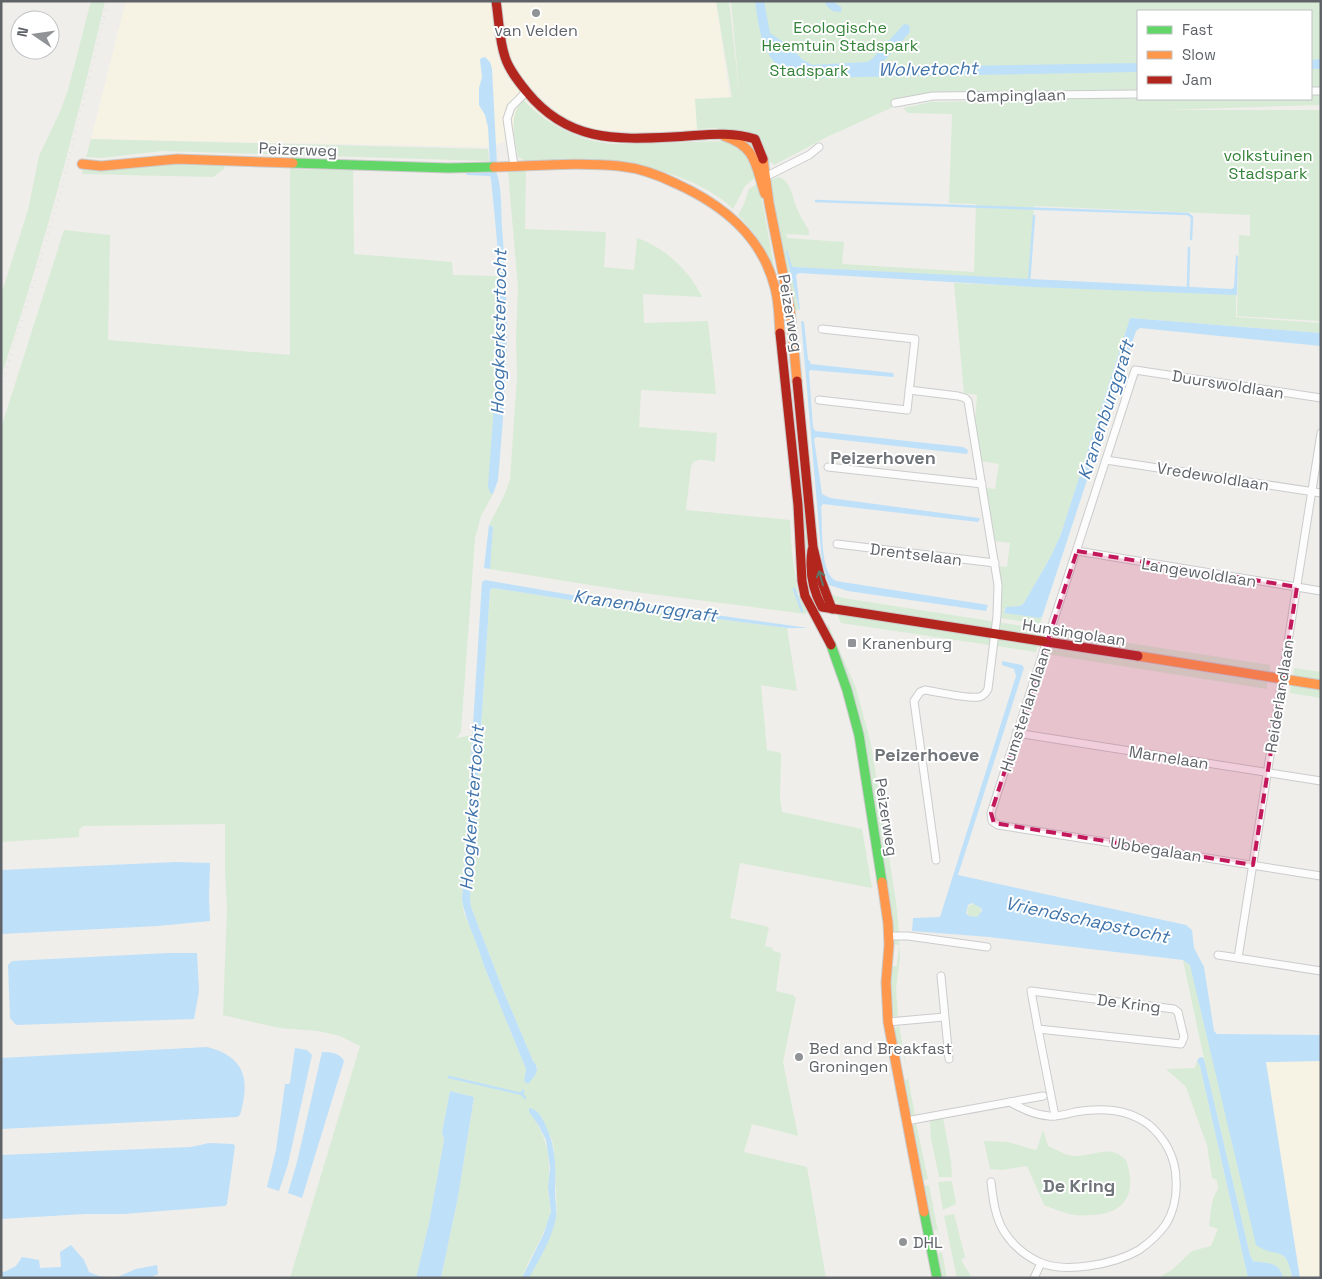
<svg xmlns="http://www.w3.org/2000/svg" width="1322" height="1279" font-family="'Space Grotesk',sans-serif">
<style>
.commercial{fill:#f7f3e4}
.green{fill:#d8ebd6;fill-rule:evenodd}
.water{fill:#bfe0f9;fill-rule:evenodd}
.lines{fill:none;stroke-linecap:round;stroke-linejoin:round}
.stream{stroke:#bfe0f9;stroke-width:2.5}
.street-casing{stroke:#cbcccc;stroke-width:9}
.fast-casing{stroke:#cacacb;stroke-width:11}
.slow-casing{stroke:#cacacb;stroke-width:11}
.jam-casing{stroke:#cacacb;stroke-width:11}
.street{stroke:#fdfcfc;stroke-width:7}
.fast{stroke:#63d668;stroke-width:9}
.slow{stroke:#ff974d;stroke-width:9}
.jam{stroke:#b3261e;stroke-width:9}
.rail{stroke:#e4e4e4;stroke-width:2.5;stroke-dasharray:1 6;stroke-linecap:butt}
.oneway{stroke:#607468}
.marked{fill:#c2185b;fill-opacity:0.2;stroke:#c2185b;stroke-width:4;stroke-dasharray:10 6;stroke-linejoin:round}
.poi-dot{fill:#919496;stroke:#fff;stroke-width:2}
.labels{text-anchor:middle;stroke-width:4;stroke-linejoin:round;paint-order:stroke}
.park-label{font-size:16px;fill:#348238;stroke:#fff}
.poi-label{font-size:16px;fill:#5f6368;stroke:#fff;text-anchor:start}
.street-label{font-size:16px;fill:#5f6368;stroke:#fff}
.water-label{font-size:18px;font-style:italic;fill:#4174aa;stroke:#fff}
.neighbourhood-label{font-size:18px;font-weight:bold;fill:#70757a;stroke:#fff}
</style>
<rect width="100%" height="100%" fill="#efeeea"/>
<g class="commercial">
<polygon points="126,1 716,1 734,129 659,133 601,130 577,124 535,131 489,147 91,139"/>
<polygon points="1321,1061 1321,1278 1300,1278 1265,1062"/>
</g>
<g class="green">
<path d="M91,1h14c-29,127 -63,252 -104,376v-82l27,-85 11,-54 21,-44 8,-22z"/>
<path d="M716,1h13l11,98 -9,-98h590v104l-157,5h157v211l-84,-5 2,-81 11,1v-21l-216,-9 -4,74 -236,-13 -2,-1 -5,-17 12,61h-5l-24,-127 2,-4 7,-2c12,4 14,22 18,32 3,7 8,15 12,22v4l-23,-1 1,4 57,4 -2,22 132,8 2,-68 -27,-1 3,-89 -44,-1 -5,-5 28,-6 98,-2 -116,-2 -84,38 -55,29 -2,-3 -9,5 -7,10 -11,9 -12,23c-27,-27 -81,-44 -119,-47 -29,-2 -59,0 -88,-1l-8,-4c-3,-19 -11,-43 6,-57 22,25 56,41 89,44l118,-3 -13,-10 -1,-3 -20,1 -2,-30 37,-2zM1138,11h173v88h-173z"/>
<polygon points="91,139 488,149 489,161 163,151 101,158 86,157"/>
<polygon points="158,160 222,164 225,168 213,177 82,174 84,165"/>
<path d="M290,169l63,1 1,84 98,8 1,13 46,1 -7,218h1l-12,22 -6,22 -14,193 -4,7 15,-3 -10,165 2,13 16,38 4,15 42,103v4l12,-5 -5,-7 -30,-71 -32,-83 -1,-9 20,-307 3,-3 77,12 217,28 10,63 -36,-6 6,65 14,3 -1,45 2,14 80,17 10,59 -132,-25 -10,55 39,9 -4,19 8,2v3l8,2 -5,38 17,4 3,3 -13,64 15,74 -46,-12 -8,28 63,15 19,111h-297l13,-25 15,-41 -3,-63 -2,-9 -13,-26 -10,-2c19,23 22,48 19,76 0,10 5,20 1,30 -6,21 -20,39 -27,60h-81l17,-81 16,-100 -24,-6 -8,41 2,8 -15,83 -13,55h-126l70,-232 -20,-10 -22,-5 -39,-3 -56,-13 4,-106 -2,-38v-47l-142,2 -4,4v7l-78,5v-414l63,-198 46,5 -2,105 182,15z"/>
<path d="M526,170l-1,59 81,3 -2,35 30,3 3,-32c27,9 53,33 65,59l-59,-3 1,29 64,-2 8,73 -75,-4 -2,37 78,6 -2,29c-9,-2 -19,-5 -24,4l-5,44 104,10 2,34 6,40 9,17 -1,3 -178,-23 -138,-22 3,-42 -4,-2 15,-29 6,-16 7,-104 -1,-40 2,-48 -10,-117z"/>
<path d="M759,183l17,94c-10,-28 -18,-41 -38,-62l6,-11 5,-15z"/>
<polygon points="954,283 1142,291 1143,288 1236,293 1236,317 1321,323 1321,333 1130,318 1061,534 1051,556 1024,603 1020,606 1004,609 1004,612 1039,618 1042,617 1040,624 1000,618 1001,586 999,566 1007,567 1010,543 994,541 986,488 995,489 999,464 981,461 975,419 977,395 964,393"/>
<polygon points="804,510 806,511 808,549 804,549 802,511"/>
<polygon points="829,594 843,598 1043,629 1041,635 1037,636 841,605 834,601"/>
<polygon points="837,614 1032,645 1038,646 1036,652 841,623"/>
<path d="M828,624l28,64 15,56 25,157 3,31h-4l-3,-3 -30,-194c-8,-38 -19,-73 -36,-109z"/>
<polygon points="1058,632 1270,665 1270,672 1055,638"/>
<polygon points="1048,648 1267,682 1267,689 1046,654"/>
<polygon points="1294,668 1321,672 1321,680 1293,676"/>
<polygon points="1291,685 1321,690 1321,698 1290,693"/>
<circle cx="974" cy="911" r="7"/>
<polygon points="899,938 900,958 896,989 898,1018 891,1015 889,986 891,966 897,966 899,945 892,944 895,939"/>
<path d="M1183,960l7,5 90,288 8,7 4,18h-9c-4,-18 -16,-14 -30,-17l-3,-6 -46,-196z"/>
<polygon points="899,1025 915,1116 909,1113 902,1081 909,1079 903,1053 897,1054 893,1031"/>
<path d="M1197,1061l3,5 48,212h-86l-1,-2 11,-6 20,-19 19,-5 7,-17 -9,-3c2,-13 1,-25 9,-37l-1,-9 -5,-2 -5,-33 -21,-58 -20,-18 29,-1z"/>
<polygon points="943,1118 951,1161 952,1177 939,1177 931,1138 930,1120"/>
<polygon points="916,1123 928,1179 921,1181 911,1127"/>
<path d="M1043,1130l5,16c8,3 18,10 26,10 20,1 35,-13 52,4 11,31 1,53 -32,55 -7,0 -14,1 -20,0 -10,-2 -20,-6 -30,-10l-17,-39 -25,4 -12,-1 -6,-28 24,1 27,8 2,-1z"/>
<polygon points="952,1181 956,1204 943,1210 938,1182"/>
<polygon points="929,1185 947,1278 940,1278 935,1254 942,1252 937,1230 930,1231 922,1186"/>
<polygon points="954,1214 965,1257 961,1260 972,1278 957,1278 944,1216"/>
</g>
<g class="water">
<path d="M755,1h9l6,32 19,13 14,14 9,5 55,-3 4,-2 33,-36 5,1 1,7 -27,30v3l2,2 253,-4v9l-331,6c-43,-6 -47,-41 -52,-77z"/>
<path d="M824,1h8l9,6 1,4c-8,3 -15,-3 -18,-10z"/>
<polygon points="485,57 490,62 492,69 497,165 490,165 488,127 485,115 479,105 479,88 482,77 480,60 481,58"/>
<polygon points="1321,59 1321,69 1311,69 1311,60"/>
<path d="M492,170l4,1c6,15 5,40 6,57 4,48 6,97 4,145 -2,36 -5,71 -8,107l-5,14 -3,-1 -2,-7c5,-70 12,-141 11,-211 -1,-32 -5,-64 -8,-96l-1,-3 -23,-1 -1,-2 25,-1z"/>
<polygon points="787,249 792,266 794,267 1232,289 1234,287 1236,255 1238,256 1237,295 1033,287 799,273 796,275 800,310 799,309 786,252"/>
<polygon points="1130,318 1321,333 1321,346 1140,328 1136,331 1042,617 1039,618 1005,613 1004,612 1006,607 1020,606 1024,603 1051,556 1061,534"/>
<path d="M801,321l3,1 4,37 3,5 82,9 1,3 -1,1 -83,-7 -1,2 4,55 2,4 148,16 5,3 -1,4 -151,-17 -2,2 8,55 8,4 149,20 1,1 -2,3 -155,-18 -2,3c2,17 -2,66 15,74l152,24 -2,6 -138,-20 -19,-6 -7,-23z"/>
<polygon points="489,525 493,527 490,569 484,568"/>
<path d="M485,580l87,15 236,33h-21l-217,-28 -77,-12 -3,2 -20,308 1,9 32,83 30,71c8,8 2,16 -5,23l-4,-3 2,-12 -42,-103c-6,-23 -18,-43 -22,-66l20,-318z"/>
<path d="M1002,661l20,4 2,3 -66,207 228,50 6,5 2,18 10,19 10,64 3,3 104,1v26l-55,1 34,216h-8c-6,-35 -14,-18 -36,-33l-66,-280 -7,-5 -194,-23 -77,-6 1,-13 27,-1 76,-241 -2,-7 -12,-4zM972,903l9,5 1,3 -5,6 -8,-1 -3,-3 2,-8z"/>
<polygon points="176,862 210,863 209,897 210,921 158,926 1,934 1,870"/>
<polygon points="168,953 197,953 199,991 194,1019 16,1025 10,1018 8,965 12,961"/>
<path d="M207,1047c39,10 43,33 33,68l-3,2 -236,12v-71z"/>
<polygon points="295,1048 307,1050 312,1055 288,1164 279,1191 267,1187 276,1150 285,1084 289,1084 290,1082"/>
<path d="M322,1052c9,0 18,1 22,9l-42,137 -14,-5 9,-31z"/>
<path d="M1202,1057l2,2 46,196 3,6c14,3 26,-1 30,17h-35l-48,-212 -3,-5 2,-3z"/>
<polygon points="450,1091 474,1097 458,1197 441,1278 416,1278 429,1223 444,1140 442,1132"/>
<path d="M529,1108c8,1 10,6 14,12 13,25 13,44 12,71 0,11 3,20 0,31 -5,20 -16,38 -26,56h-7l22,-45 7,-22 -3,-24 2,-19 -4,-28 -7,-14 -10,-14z"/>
<polygon points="209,1143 233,1144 235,1146 227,1204 225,1206 124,1214 85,1214 1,1219 1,1155 191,1147"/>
<polygon points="71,1245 84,1260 89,1272 99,1276 113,1278 1,1278 1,1271 4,1272 16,1266 22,1257 39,1260 40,1268 61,1267 60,1252"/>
<polygon points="157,1265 158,1274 150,1278 115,1278 136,1269"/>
</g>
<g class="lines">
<g class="stream">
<polyline points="816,201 1188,214 1192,217 1191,239"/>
<polyline points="1029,282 1034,216"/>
<polyline points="1188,289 1189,248"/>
<polyline points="794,589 802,611"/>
<polyline points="449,1077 522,1094"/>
<polyline points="523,1091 522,1094 525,1098"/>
</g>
<g class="street-casing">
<g id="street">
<polyline points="1311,91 1321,91"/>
<polyline points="895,103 933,96 1138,94"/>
<polyline points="514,166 507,119 511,107 526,92"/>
<polyline points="763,178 809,155 819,147"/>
<path d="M909,390l49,6 7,2 3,3 30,184 -1,31 -9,73c-2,4 -4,7 -9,8 -12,2 -40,-5 -54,-7l-5,2 -6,9 22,159"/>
<polyline points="1321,398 1135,370 991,813 992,821 998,825 1321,876"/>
<polyline points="819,400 907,410 915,339 822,329"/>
<polyline points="1106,460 1321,493"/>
<polyline points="828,467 982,484"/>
<polyline points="837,544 995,563"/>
<polyline points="1077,551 1321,591"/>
<polyline points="1016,733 1321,781"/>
<polyline points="889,936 908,936 987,947"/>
<polyline points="1218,955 1321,971"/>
<polyline points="1238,958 1321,433"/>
<polyline points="941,976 949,1059"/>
<polygon points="1031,991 1174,1009 1178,1012 1184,1037 1181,1044 1038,1029"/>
<polyline points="888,1022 944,1017"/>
<polyline points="1038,1029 1055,1116"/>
<polyline points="906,1121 1043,1096"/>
<path d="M991,1182c2,17 4,36 14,51 8,12 21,23 34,29 26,12 76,2 100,-12 10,-7 20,-16 27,-26 8,-13 11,-30 10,-44 0,-22 -11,-42 -28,-56 -22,-16 -47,-16 -73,-12 -8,2 -17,5 -26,4 -14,-1 -27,-7 -39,-14"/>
<polyline points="1034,1278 1041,1263"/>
</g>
</g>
<g class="fast-casing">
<g id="fast">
<polyline points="293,163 448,168 494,167"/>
<polyline points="831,645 847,690 859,735 882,882"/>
<polyline points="924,1212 937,1278"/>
</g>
</g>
<g class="slow-casing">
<g id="slow">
<path d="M724,136c33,11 31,29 41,58"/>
<polyline points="763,159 769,203 790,309 797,381"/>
<polyline points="82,164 101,166 177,159 293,163"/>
<path d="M494,167c41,-1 84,-5 125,-1 20,2 40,9 58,18 46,21 85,52 98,104 4,14 4,31 5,45"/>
<polyline points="1138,656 1321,685"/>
<polyline points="882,882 888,923 889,945 886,982 888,1022 924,1212"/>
</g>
</g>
<g class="jam-casing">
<g id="jam">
<path d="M496,1c3,19 3,38 9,56 4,13 14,25 22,35 40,49 87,48 145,45 29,-1 55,-7 83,2l8,20"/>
<polyline points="780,333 798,505 802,581 805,596 831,645"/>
<polyline points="797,381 813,547 821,580 832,609"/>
<path d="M812,550c-3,21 0,39 10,57l316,49"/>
</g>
</g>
<use href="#street" class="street"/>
<use href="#fast" class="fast"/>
<use href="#slow" class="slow"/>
<use href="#jam" class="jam"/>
<polyline class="rail" points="1,388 59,199 108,1"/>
</g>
<defs><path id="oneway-shaft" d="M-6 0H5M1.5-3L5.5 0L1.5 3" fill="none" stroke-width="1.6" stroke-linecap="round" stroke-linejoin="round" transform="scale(1.25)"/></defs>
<use class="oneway" href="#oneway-shaft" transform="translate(821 578) rotate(-106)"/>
<path class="marked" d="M1077,551l220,36 -44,278 -259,-42 -3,-10z"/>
<g class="poi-dot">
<circle cx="536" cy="13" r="5"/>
<rect x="847" y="638" width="10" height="10" rx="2.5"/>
<circle cx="799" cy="1057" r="5"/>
<circle cx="903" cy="1242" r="5"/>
</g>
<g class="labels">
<g class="park-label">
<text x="840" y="33">Ecologische<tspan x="840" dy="18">Heemtuin Stadspark</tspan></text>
<text x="809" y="76">Stadspark</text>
<text x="1268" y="161">volkstuinen<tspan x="1268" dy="18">Stadspark</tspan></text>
</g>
<g class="poi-label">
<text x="536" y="36" text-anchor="middle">van Velden</text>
<text x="862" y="649">Kranenburg</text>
<text x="809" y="1054">Bed and Breakfast<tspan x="809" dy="18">Groningen</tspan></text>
<text x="913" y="1248">DHL</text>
</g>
<g class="street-label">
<text transform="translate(1016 95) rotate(-1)" y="6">Campinglaan</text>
<text transform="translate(298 149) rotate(2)" y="6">Peizerweg</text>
<text transform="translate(791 313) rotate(80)" y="6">Peizerweg</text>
<text transform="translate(1228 384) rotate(9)" y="6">Duurswoldlaan</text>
<text transform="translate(1213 476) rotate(9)" y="6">Vredewoldlaan</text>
<text transform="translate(916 554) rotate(7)" y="6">Drentselaan</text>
<text transform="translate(1199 572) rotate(9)" y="6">Langewoldlaan</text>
<text transform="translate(1074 632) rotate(9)" y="6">Hunsingolaan</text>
<text transform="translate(1279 696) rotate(-81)" y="6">Reiderlandlaan</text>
<text transform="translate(1025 709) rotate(-72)" y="6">Humsterlandlaan</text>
<text transform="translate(1169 757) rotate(9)" y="6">Marnelaan</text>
<text transform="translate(887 817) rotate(81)" y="6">Peizerweg</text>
<text transform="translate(1156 849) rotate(9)" y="6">Ubbegalaan</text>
<text transform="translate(1129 1003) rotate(7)" y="6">De Kring</text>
</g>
<g class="water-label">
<text transform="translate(928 69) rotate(-1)" y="6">Wolvetocht</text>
<text transform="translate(499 332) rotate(-89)" y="6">Hoogkerkstertocht</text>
<text transform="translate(1106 410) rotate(-72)" y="6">Kranenburggraft</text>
<text transform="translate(645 606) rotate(8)" y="6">Kranenburggraft</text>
<text transform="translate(472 808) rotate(-86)" y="6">Hoogkerkstertocht</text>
<text transform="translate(1087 920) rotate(12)" y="6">Vriendschapstocht</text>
</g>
<g class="neighbourhood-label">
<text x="883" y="464">Peizerhoven</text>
<text x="927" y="761">Peizerhoeve</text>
<text x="1079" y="1192">De Kring</text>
</g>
</g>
<rect width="1322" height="1279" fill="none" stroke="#5f6368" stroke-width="5"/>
<rect x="1137" y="10" width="175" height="90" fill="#ffffff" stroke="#bfc1c3"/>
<rect x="1147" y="26" width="25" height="8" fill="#63d668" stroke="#bfc1c3"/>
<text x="1182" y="35" font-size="15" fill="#5f6368">Fast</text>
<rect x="1147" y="51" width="25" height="8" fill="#ff974d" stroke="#bfc1c3"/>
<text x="1182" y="60" font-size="15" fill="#5f6368">Slow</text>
<rect x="1147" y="76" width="25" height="8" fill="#b3261e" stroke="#bfc1c3"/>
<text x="1182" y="85" font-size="15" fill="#5f6368">Jam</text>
<g transform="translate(35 35) rotate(283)"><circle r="24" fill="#ffffff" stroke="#bfc1c3"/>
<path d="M0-4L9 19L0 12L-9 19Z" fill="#919496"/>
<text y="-8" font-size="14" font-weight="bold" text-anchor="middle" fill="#5f6368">N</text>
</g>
</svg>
